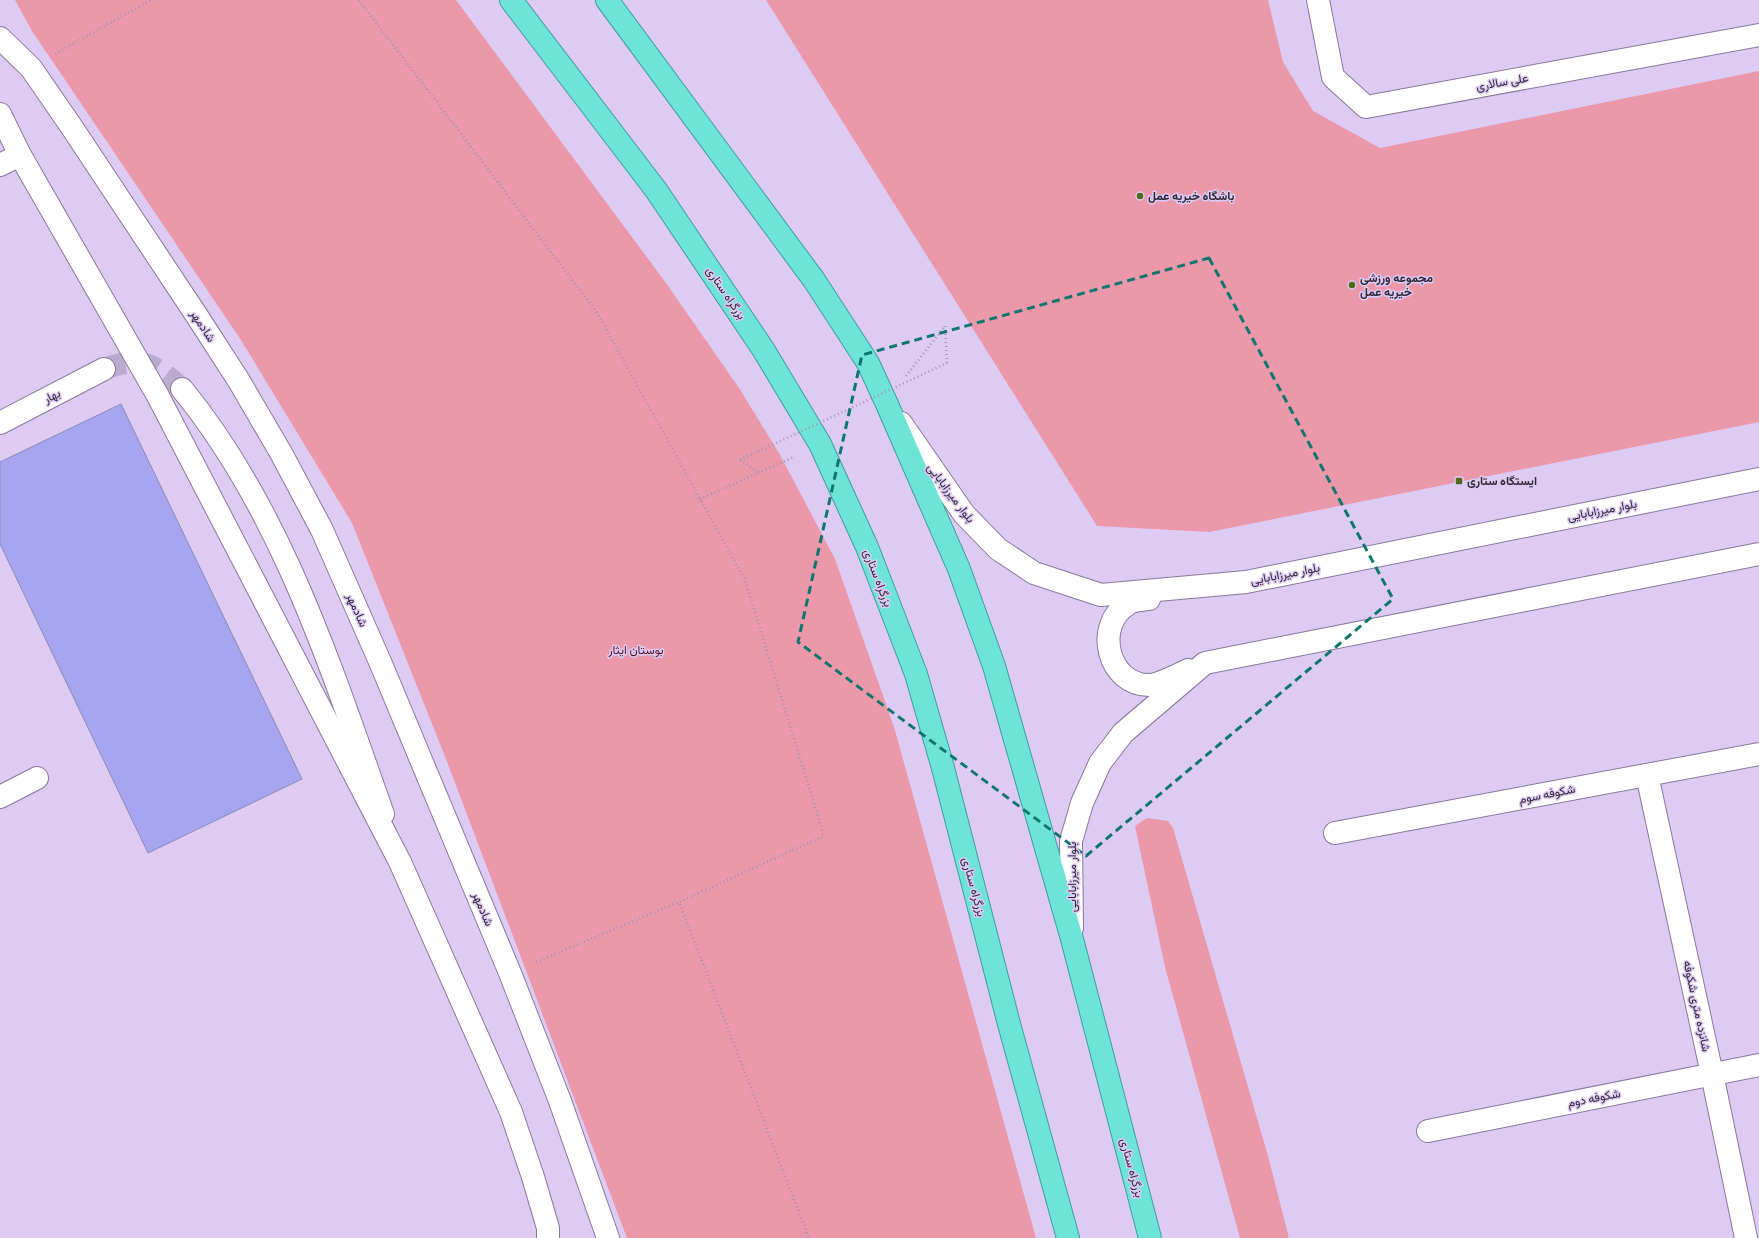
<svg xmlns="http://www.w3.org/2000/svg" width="1759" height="1238" font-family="'Exo 2',Vazirmatn,sans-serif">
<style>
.green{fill:#ea98aa}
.building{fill:#a7a4f0;stroke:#8c8cb3}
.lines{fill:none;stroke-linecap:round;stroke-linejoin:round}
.minor-tunnel{stroke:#baabce;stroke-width:22;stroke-dasharray:22 11;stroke-linecap:butt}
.minor-casing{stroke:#89789d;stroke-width:24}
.tertiary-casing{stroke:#89789d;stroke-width:24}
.secondary-casing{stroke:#89789d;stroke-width:24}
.trunk-casing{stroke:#409e9a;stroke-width:24}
.path{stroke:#a294b3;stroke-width:2.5;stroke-dasharray:1 3;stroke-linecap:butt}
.minor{stroke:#fff;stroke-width:22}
.tertiary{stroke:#fff;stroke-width:22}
.secondary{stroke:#fff;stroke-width:22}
.trunk{stroke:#6ee4d8;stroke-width:22}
.path-bridge{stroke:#a294b3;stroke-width:2.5;stroke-dasharray:1 3;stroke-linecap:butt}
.marked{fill:none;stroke:#0f766e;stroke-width:3;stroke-dasharray:8 5;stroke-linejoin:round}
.poi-dot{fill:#516a1b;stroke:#ddcbf3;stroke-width:1.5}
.labels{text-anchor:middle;stroke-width:3;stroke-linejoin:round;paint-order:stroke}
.street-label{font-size:12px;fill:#302938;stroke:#ddcbf3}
.poi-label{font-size:12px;font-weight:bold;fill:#302938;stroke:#ddcbf3;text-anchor:start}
.park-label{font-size:12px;fill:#561228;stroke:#ddcbf3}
</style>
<rect width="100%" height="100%" fill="#ddcbf3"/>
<g class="green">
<polygon points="15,0 456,0 666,283 739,388 779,453 835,559 894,727 1036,1238 627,1238 446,759 352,523 241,340 32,31"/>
<polygon points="766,0 1268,0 1283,62 1313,111 1380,148 1759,71 1759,422 1209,532 1097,526"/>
<polygon points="1147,818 1168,821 1173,828 1268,1156 1289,1238 1240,1238 1165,967 1135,826"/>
</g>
<polygon class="building" points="121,404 302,779 148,853 0,544 0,462"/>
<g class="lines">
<path class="minor-tunnel" d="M104,369c37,-14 50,-5 78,20"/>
<g class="minor-casing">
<g id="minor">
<polyline points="1318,0 1333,77 1366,107 1759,35"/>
<polyline points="0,165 20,155"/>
<path d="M182,389c100,122 149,279 201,425"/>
<polyline points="0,423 104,369"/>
<polyline points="1647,775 1712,1074 1746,1238"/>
<polyline points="0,797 37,778"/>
<polyline points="1335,833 1759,754"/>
<polyline points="1428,1131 1759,1065"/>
</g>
</g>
<g class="tertiary-casing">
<g id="tertiary">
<polyline points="0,38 31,68 73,129 197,316 239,381 281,453 322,530 381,664 510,973 560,1101 608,1238"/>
<polyline points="0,114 20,155 158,396 400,862 511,1112 533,1177 548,1228 548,1238"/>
</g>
</g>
<g class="secondary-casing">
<g id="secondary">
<polyline points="901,423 964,514 998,549 1034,573 1101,595 1246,582 1759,479"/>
<path d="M1149,599c-6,1 -16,1 -21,5 -35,21 -20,82 22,81 7,0 30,-11 38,-15"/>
<polyline points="1072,928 1071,841 1082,803 1100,763 1123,733 1205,663 1759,554"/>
</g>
</g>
<g class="trunk-casing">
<g id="trunk">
<polyline points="511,0 656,190 763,349 820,444 867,547 916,674 943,768 1009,1024 1068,1238"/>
<polyline points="607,0 814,280 868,363 886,402 959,569 994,666 1072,939 1150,1238"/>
</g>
</g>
<g class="path">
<polyline points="359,0 596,311 745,580 824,836 679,902 809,1238"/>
<polyline points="55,54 151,0"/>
<polyline points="945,326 947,363"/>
<polyline points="906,376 945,326"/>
<polyline points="740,460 759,473"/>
<polyline points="700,499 794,457"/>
<polyline points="536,962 679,902"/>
</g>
<use href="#minor" class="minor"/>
<use href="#tertiary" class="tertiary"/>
<use href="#secondary" class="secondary"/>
<use href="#trunk" class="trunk"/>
<polyline class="path-bridge" points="740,460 947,363"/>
</g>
<path class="marked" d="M1209,258l184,341 -307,257 -288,-214 64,-287z"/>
<g class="poi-dot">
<circle cx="1140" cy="196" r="4"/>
<circle cx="1352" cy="285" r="4"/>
<rect x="1455" y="477" width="8" height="8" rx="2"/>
</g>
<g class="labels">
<g class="street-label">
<text transform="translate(1502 82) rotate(-10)" y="4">علی سالاری</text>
<text transform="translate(726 293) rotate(56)" y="4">بزرگراه ستاری</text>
<text transform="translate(203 326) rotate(57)" y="4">شادمهر</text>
<text transform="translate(52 396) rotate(-27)" y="4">بهار</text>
<text transform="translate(951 493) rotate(53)" y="4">بلوار میرزابابایی</text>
<text transform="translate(1602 510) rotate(-11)" y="4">بلوار میرزابابایی</text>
<text transform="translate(1285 574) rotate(-11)" y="4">بلوار میرزابابایی</text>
<text transform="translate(878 578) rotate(69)" y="4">بزرگراه ستاری</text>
<text transform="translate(357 610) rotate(66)" y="4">شادمهر</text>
<text transform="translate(1547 794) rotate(-11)" y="4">شکوفه سوم</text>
<text transform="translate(1072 877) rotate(-90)" y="4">بلوار میرزابابایی</text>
<text transform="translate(974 887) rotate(75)" y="4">بزرگراه ستاری</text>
<text transform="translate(483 909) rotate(67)" y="4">شادمهر</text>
<text transform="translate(1697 1006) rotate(78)" y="4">شانزده متری شکوفه</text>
<text transform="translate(1594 1098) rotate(-11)" y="4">شکوفه دوم</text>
<text transform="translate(1132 1168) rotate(75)" y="4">بزرگراه ستاری</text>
</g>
<g class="poi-label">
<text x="1148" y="200">باشگاه خیریه عمل</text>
<text x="1360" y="282">مجموعه ورزشی<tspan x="1360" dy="14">خیریه عمل</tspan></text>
<text x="1467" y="485">ایستگاه ستاری</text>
</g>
<g class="park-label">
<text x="636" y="654">بوستان ایثار</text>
</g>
</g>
</svg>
